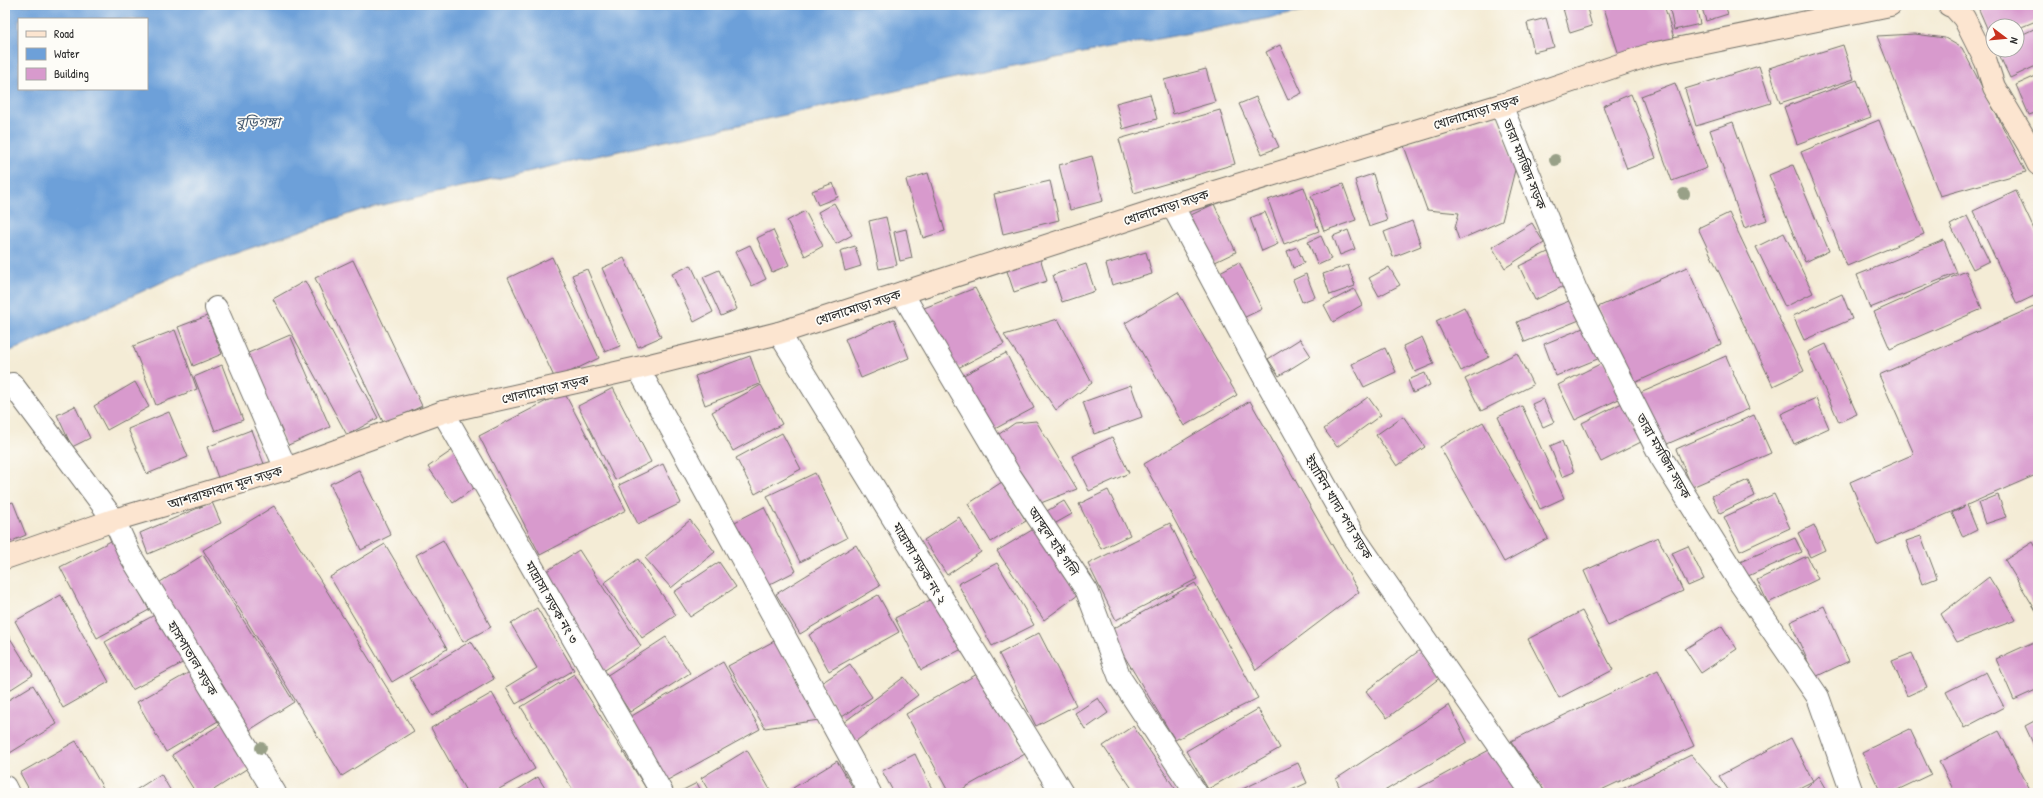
<svg xmlns="http://www.w3.org/2000/svg" width="2043" height="798" font-family="'Patrick Hand','Noto Sans Bengali',sans-serif">
<style>
.water{fill:#6da0d9;stroke:#4c6682;fill-rule:evenodd}
.building{fill:#d89acd}
.lines{fill:none;stroke-linecap:round;stroke-linejoin:round}
.street-casing{stroke:#716f67;stroke-width:24}
.secondary-casing{stroke:#716f67;stroke-width:24}
.street{stroke:#fff;stroke-width:22}
.secondary{stroke:#fce5d0;stroke-width:22}
.tree{fill:#98a087}
.labels{text-anchor:middle;stroke-width:3.5;stroke-linejoin:round;paint-order:stroke}
.street-label{font-size:13px;fill:#2b2b2b;stroke:#fdfcf7}
.water-label{font-size:14px;font-style:italic;fill:#455a71;stroke:#fdfcf7}
</style>
<rect width="100%" height="100%" fill="#fdfcf7"/>
<filter id="ink" filterUnits="userSpaceOnUse"><feTurbulence type="fractalNoise" baseFrequency=".025" numOctaves="2"/><feDisplacementMap in="SourceGraphic" scale="8" xChannelSelector="R" yChannelSelector="G"/><feConvolveMatrix kernelMatrix="1 2 1 2 8 2 1 2 1" color-interpolation-filters="sRGB"/></filter>
<filter id="wash" filterUnits="userSpaceOnUse"><feTurbulence type="fractalNoise" baseFrequency=".012" numOctaves="4" result="noise"/><feDisplacementMap in="SourceGraphic" scale="16" xChannelSelector="R" yChannelSelector="G"/><feGaussianBlur stdDeviation="0.9" result="paint"/><feColorMatrix in="noise" values="0 0 0 0 0 0 0 0 0 0 0 0 0 0 0 0 0 1.4 0 .05"/><feComposite in="paint" operator="in"/></filter>
<g filter="url(#wash)">
<rect width="100%" height="100%" fill="#f4ecd6"/>
<path class="water" d="M5,5h1334l-352,66 -386,84 -240,55 -168,58 -165,76 -23,9zM19,19h128v70h-128z"/>
<g id="blocks">
<g class="building">
<polygon points="1562,5 1586,5 1592,26 1570,33"/>
<polygon points="1603,5 1664,5 1674,38 1619,55"/>
<polygon points="1669,5 1696,5 1700,24 1674,30"/>
<polygon points="1701,5 1725,5 1728,14 1706,21"/>
<polygon points="1977,5 2033,5 2038,20 2017,29 2017,26 1993,26 1993,42"/>
<polygon points="1546,18 1554,47 1534,52 1527,23"/>
<polygon points="2038,27 2038,65 2010,78 1997,50 2017,50 2017,37"/>
<polygon points="1915,34 1945,38 1962,48 2026,172 1940,196 1877,36"/>
<polygon points="1280,45 1302,93 1288,100 1266,52"/>
<polygon points="1843,45 1854,79 1780,103 1769,68"/>
<polygon points="1759,66 1771,103 1696,126 1685,89"/>
<polygon points="1206,69 1215,102 1173,114 1164,80"/>
<polygon points="2038,75 2038,112 2029,115 2016,85"/>
<polygon points="1857,80 1871,117 1797,144 1784,107"/>
<polygon points="1675,83 1707,168 1672,181 1641,96"/>
<polygon points="1150,94 1157,119 1123,129 1116,103"/>
<polygon points="1631,94 1656,158 1627,169 1603,106"/>
<polygon points="1256,97 1279,147 1262,154 1239,104"/>
<polygon points="1220,110 1235,164 1134,193 1119,139"/>
<polygon points="1497,117 1515,170 1502,221 1459,240 1455,228 1459,213 1427,210 1404,146"/>
<polygon points="1879,120 1924,234 1847,266 1801,152"/>
<polygon points="1733,122 1767,220 1744,228 1710,130"/>
<polygon points="1092,156 1103,201 1070,210 1059,165"/>
<polygon points="1793,165 1829,251 1805,262 1769,175"/>
<polygon points="928,173 945,231 923,238 906,180"/>
<polygon points="1373,174 1387,221 1369,227 1355,180"/>
<polygon points="1050,181 1059,220 1003,234 994,194"/>
<polygon points="833,183 838,197 818,205 812,191"/>
<polygon points="1343,184 1356,220 1324,231 1311,196"/>
<polygon points="1304,187 1319,231 1284,244 1268,200"/>
<polygon points="2016,191 2038,238 2038,294 2017,304 1973,211"/>
<polygon points="834,203 852,235 836,244 818,212"/>
<polygon points="1214,204 1236,252 1213,263 1191,215"/>
<polygon points="805,211 823,246 805,256 787,221"/>
<polygon points="1265,212 1278,244 1262,251 1250,218"/>
<polygon points="1729,213 1804,371 1773,386 1698,228"/>
<polygon points="1967,216 1989,261 1973,269 1950,225"/>
<polygon points="886,217 897,265 879,269 869,221"/>
<polygon points="1412,221 1421,246 1393,257 1384,232"/>
<polygon points="1532,223 1544,243 1505,268 1492,247"/>
<polygon points="906,229 912,258 900,261 894,232"/>
<polygon points="773,230 789,265 772,272 757,238"/>
<polygon points="1348,230 1355,249 1340,255 1333,236"/>
<polygon points="1784,233 1813,293 1785,307 1756,247"/>
<polygon points="1321,236 1331,259 1318,265 1308,242"/>
<polygon points="1944,240 1957,273 1870,308 1857,275"/>
<polygon points="750,245 766,279 752,286 735,252"/>
<polygon points="855,246 861,266 845,271 840,251"/>
<polygon points="1297,247 1304,263 1293,268 1287,251"/>
<polygon points="1146,252 1152,274 1112,285 1106,264"/>
<polygon points="1548,252 1564,286 1535,300 1519,266"/>
<polygon points="1039,254 1047,281 1014,292 1005,265"/>
<polygon points="552,257 599,358 555,379 508,278"/>
<polygon points="624,258 661,337 638,347 602,268"/>
<polygon points="353,260 422,406 384,424 315,278"/>
<polygon points="1239,262 1262,309 1241,319 1218,273"/>
<polygon points="1086,264 1095,291 1062,302 1053,275"/>
<polygon points="691,265 713,312 694,322 672,274"/>
<polygon points="1348,265 1355,286 1330,295 1323,274"/>
<polygon points="1389,267 1400,285 1379,296 1369,278"/>
<polygon points="1687,267 1721,344 1632,384 1598,307"/>
<polygon points="587,269 620,346 605,352 572,275"/>
<polygon points="719,270 737,309 721,316 703,277"/>
<polygon points="1966,271 1982,309 1890,349 1874,312"/>
<polygon points="1306,274 1315,297 1302,302 1293,280"/>
<polygon points="305,281 378,418 347,435 273,299"/>
<polygon points="975,288 1004,344 958,368 919,310"/>
<polygon points="1354,289 1362,305 1333,322 1324,305"/>
<polygon points="1178,292 1237,395 1184,426 1125,323"/>
<polygon points="1842,294 1852,319 1804,340 1793,316"/>
<polygon points="1574,299 1582,319 1525,342 1517,322"/>
<polygon points="2038,305 2038,474 1967,505 1977,530 1963,537 1952,513 1965,506 1877,545 1850,482 1914,454 1879,375"/>
<polygon points="1464,307 1489,357 1461,371 1436,321"/>
<polygon points="207,316 222,354 193,366 178,327"/>
<polygon points="894,319 909,358 861,378 845,339"/>
<polygon points="1058,319 1092,383 1056,410 1004,335"/>
<polygon points="1588,326 1600,358 1556,376 1544,344"/>
<polygon points="175,330 197,389 156,405 133,346"/>
<polygon points="290,335 330,427 286,446 246,354"/>
<polygon points="1422,337 1434,364 1415,372 1403,346"/>
<polygon points="1300,339 1311,356 1279,376 1268,359"/>
<polygon points="1826,344 1857,414 1839,422 1808,352"/>
<polygon points="1385,348 1396,372 1364,387 1352,364"/>
<polygon points="1006,353 1034,408 989,432 960,377"/>
<polygon points="1517,353 1533,385 1481,411 1465,379"/>
<polygon points="750,356 760,384 705,405 695,376"/>
<polygon points="1726,356 1749,409 1660,447 1638,394"/>
<polygon points="1604,362 1621,398 1575,420 1558,385"/>
<polygon points="222,365 243,420 215,431 194,377"/>
<polygon points="1425,373 1430,385 1413,393 1408,380"/>
<polygon points="135,382 149,407 107,430 94,406"/>
<polygon points="761,385 782,424 733,451 712,412"/>
<polygon points="1131,385 1142,417 1094,434 1083,402"/>
<polygon points="613,388 651,462 615,480 578,406"/>
<polygon points="564,392 626,510 540,555 479,436"/>
<polygon points="1368,397 1381,415 1337,447 1324,429"/>
<polygon points="1816,398 1829,428 1794,444 1781,414"/>
<polygon points="1543,399 1554,422 1543,427 1532,404"/>
<polygon points="1250,401 1359,592 1256,670 1144,464"/>
<polygon points="1624,402 1643,441 1601,462 1582,423"/>
<polygon points="75,406 90,438 72,447 57,415"/>
<polygon points="1522,406 1564,498 1540,509 1498,417"/>
<polygon points="169,412 188,457 147,474 128,429"/>
<polygon points="1754,415 1771,453 1692,487 1676,449"/>
<polygon points="1403,416 1425,447 1397,466 1376,435"/>
<polygon points="1036,421 1077,489 1033,506 995,437 1015,423"/>
<polygon points="1483,422 1548,538 1504,562 1440,447"/>
<polygon points="251,430 266,469 221,486 207,447"/>
<polygon points="782,433 801,469 755,494 736,458"/>
<polygon points="1112,437 1129,473 1089,491 1072,456"/>
<polygon points="1562,441 1574,472 1562,477 1550,446"/>
<polygon points="457,447 481,483 453,503 428,467"/>
<polygon points="663,464 681,503 638,524 619,485"/>
<polygon points="359,470 391,535 361,550 330,484"/>
<polygon points="815,473 847,538 800,562 767,496"/>
<polygon points="1748,480 1755,496 1720,513 1712,496"/>
<polygon points="1002,482 1026,521 991,542 968,504"/>
<polygon points="1108,490 1130,535 1101,549 1079,504"/>
<polygon points="1774,494 1790,528 1740,551 1724,517"/>
<polygon points="1998,495 2006,517 1985,524 1978,503"/>
<polygon points="1064,501 1072,514 1047,528 1040,515"/>
<polygon points="13,502 26,535 5,544 5,505"/>
<polygon points="212,502 221,523 148,554 140,533"/>
<polygon points="274,506 414,731 342,776 203,550"/>
<polygon points="764,507 796,571 761,589 729,525"/>
<polygon points="959,517 981,552 947,575 924,540"/>
<polygon points="690,520 715,552 671,588 645,558"/>
<polygon points="1170,523 1197,579 1116,620 1088,564"/>
<polygon points="1814,525 1825,550 1810,557 1798,533"/>
<polygon points="1037,527 1078,595 1044,620 997,551"/>
<polygon points="1921,536 1937,578 1922,584 1906,541"/>
<polygon points="1658,537 1683,591 1608,626 1584,571"/>
<polygon points="1795,538 1802,552 1739,580 1733,565"/>
<polygon points="113,540 149,610 97,638 60,567"/>
<polygon points="443,540 491,627 463,642 416,555"/>
<polygon points="2033,542 2038,551 2038,614 2005,560"/>
<polygon points="385,544 447,649 392,682 330,577"/>
<polygon points="856,545 880,586 800,634 776,594"/>
<polygon points="1688,546 1704,579 1688,586 1672,553"/>
<polygon points="579,550 641,646 602,672 539,576"/>
<polygon points="203,555 294,702 248,731 157,584"/>
<polygon points="1807,556 1818,579 1768,603 1757,580"/>
<polygon points="638,559 676,615 642,638 604,583"/>
<polygon points="719,562 736,587 690,617 674,592"/>
<polygon points="997,563 1034,625 992,646 958,584"/>
<polygon points="1989,577 2016,620 1957,642 1941,614"/>
<polygon points="1195,583 1258,698 1175,740 1109,631"/>
<polygon points="61,595 109,682 63,708 15,621"/>
<polygon points="878,595 899,632 829,671 809,635"/>
<polygon points="936,597 962,649 921,670 895,618"/>
<polygon points="1824,606 1849,661 1815,677 1790,622"/>
<polygon points="537,608 574,670 516,704 506,687 537,668 511,624"/>
<polygon points="1582,611 1613,670 1559,698 1528,639"/>
<polygon points="160,612 186,661 132,690 105,642"/>
<polygon points="1722,626 1737,649 1701,673 1685,649"/>
<polygon points="5,630 33,675 5,693"/>
<polygon points="1039,633 1076,705 1036,726 999,654"/>
<polygon points="666,637 690,673 630,712 606,676"/>
<polygon points="776,640 819,720 765,728 728,666"/>
<polygon points="2038,640 2038,689 2014,700 1996,659"/>
<polygon points="471,641 494,679 432,716 410,678"/>
<polygon points="1420,650 1441,677 1387,718 1366,691"/>
<polygon points="1912,653 1927,687 1907,696 1892,661"/>
<polygon points="723,662 760,729 666,781 630,717"/>
<polygon points="850,664 872,697 842,717 820,684"/>
<polygon points="195,669 223,718 166,752 137,702"/>
<polygon points="1658,670 1694,746 1595,793 1546,793 1511,741"/>
<polygon points="1986,672 2004,707 1964,728 1946,692"/>
<polygon points="979,673 1025,754 955,793 949,793 906,714"/>
<polygon points="574,674 649,793 575,793 521,707"/>
<polygon points="904,677 918,695 852,744 839,726"/>
<polygon points="33,685 57,724 5,756 5,702"/>
<polygon points="492,693 535,769 492,793 467,793 431,728"/>
<polygon points="1098,698 1108,713 1085,729 1075,713"/>
<polygon points="1449,705 1467,742 1381,793 1342,793 1336,779"/>
<polygon points="1258,709 1280,748 1208,789 1186,751"/>
<polygon points="2038,719 2038,754 2025,726"/>
<polygon points="224,722 251,766 209,793 196,793 172,755"/>
<polygon points="1133,726 1178,793 1135,793 1103,746"/>
<polygon points="1910,729 1931,774 1891,793 1881,793 1862,752"/>
<polygon points="1999,731 2032,793 1955,793 1939,762"/>
<polygon points="1791,738 1813,781 1789,793 1730,793 1719,776"/>
<polygon points="76,741 106,793 31,793 20,773"/>
<polygon points="1491,749 1518,793 1410,793"/>
<polygon points="747,750 772,793 710,793 701,778"/>
<polygon points="915,754 933,791 929,793 894,793 882,771"/>
<polygon points="1691,755 1724,793 1614,793"/>
<polygon points="837,761 856,793 796,793 793,788"/>
<polygon points="1298,763 1307,783 1285,793 1234,793"/>
<polygon points="161,774 172,793 131,793"/>
<polygon points="1819,776 1829,793 1800,793"/>
<polygon points="538,777 548,793 513,793"/>
<polygon points="697,783 702,793 677,793"/>
</g>
</g>
</g>
<g filter="url(#ink)">
<use href="#blocks" fill-opacity="0" stroke="#716f67" stroke-width="1"/>
<g class="lines">
<g class="street-casing">
<g id="street">
<polyline points="1501,105 1576,290 1661,457 1740,583 1818,697 1852,793"/>
<polyline points="1172,205 1263,375 1355,538 1532,793"/>
<polyline points="902,293 1011,477 1087,591 1120,678 1196,793"/>
<polyline points="216,308 286,469"/>
<polyline points="779,333 1062,793"/>
<polyline points="638,368 870,793"/>
<polyline points="12,384 114,520 130,555 275,793"/>
<polyline points="443,412 662,793"/>
<polyline points="5,787 8,793"/>
</g>
</g>
<g class="secondary-casing">
<g id="secondary">
<polyline points="1949,5 1954,7 1964,18 1986,62 1994,87 2028,144 2038,164"/>
<polyline points="5,558 114,520 286,469 443,412 638,368 779,333 1172,205 1501,105 1652,54 1890,5"/>
</g>
</g>
<use href="#street" class="street"/>
<use href="#secondary" class="secondary"/>
</g>
<g class="tree">
<circle cx="1555" cy="160" r="6"/>
<circle cx="1684" cy="194" r="6"/>
<circle cx="261" cy="748" r="6"/>
</g>
</g>
<g class="labels">
<g class="street-label">
<text transform="translate(1476 112) rotate(-17)" y="5">খোলামোড়া সড়ক</text>
<text transform="translate(1525 164) rotate(68)" y="5">তারা মসজিদ সড়ক</text>
<text transform="translate(1166 207) rotate(-18)" y="5">খোলামোড়া সড়ক</text>
<text transform="translate(858 307) rotate(-18)" y="5">খোলামোড়া সড়ক</text>
<text transform="translate(545 389) rotate(-13)" y="5">খোলামোড়া সড়ক</text>
<text transform="translate(1664 456) rotate(60)" y="5">তারা মসজিদ সড়ক</text>
<text transform="translate(225 487) rotate(-17)" y="5">আশরাফাবাদ মূল সড়ক</text>
<text transform="translate(1339 507) rotate(59)" y="5">ইয়ামিন খাদ্য পণ্য সড়ক</text>
<text transform="translate(1054 541) rotate(56)" y="5">আব্দুল হাই গলি</text>
<text transform="translate(920 563) rotate(59)" y="5">মাদ্রাসা সড়ক নং ২</text>
<text transform="translate(552 602) rotate(60)" y="5">মাদ্রাসা সড়ক নং ৩</text>
<text transform="translate(193 658) rotate(59)" y="5">হাসপাতাল সড়ক</text>
</g>
<g class="water-label">
<text x="258" y="127">বুড়িগঙ্গা</text>
</g>
</g>
<rect width="2043" height="798" fill="none" stroke="#fdfcf7" stroke-width="20"/>
<rect x="18" y="18" width="130" height="72" fill="#fdfcf7" stroke="#a9a8a5"/>
<rect x="26" y="31" width="20" height="6" fill="#fce5d0" stroke="#a9a8a5"/>
<text x="54" y="38" font-size="12" fill="#2b2b2b">Road</text>
<rect x="26" y="48" width="20" height="12" fill="#6da0d9" stroke="#a9a8a5"/>
<text x="54" y="58" font-size="12" fill="#2b2b2b">Water</text>
<rect x="26" y="68" width="20" height="12" fill="#d89acd" stroke="#a9a8a5"/>
<text x="54" y="78" font-size="12" fill="#2b2b2b">Building</text>
<g transform="translate(2005 38) rotate(106)"><circle r="19" fill="#fdfcf7" stroke="#a9a8a5"/>
<path d="M0-3L7 15L0 10L-7 15Z" fill="#c8321e"/>
<text y="-6" font-size="11" font-weight="bold" text-anchor="middle" fill="#2b2b2b">N</text>
</g>
</svg>
